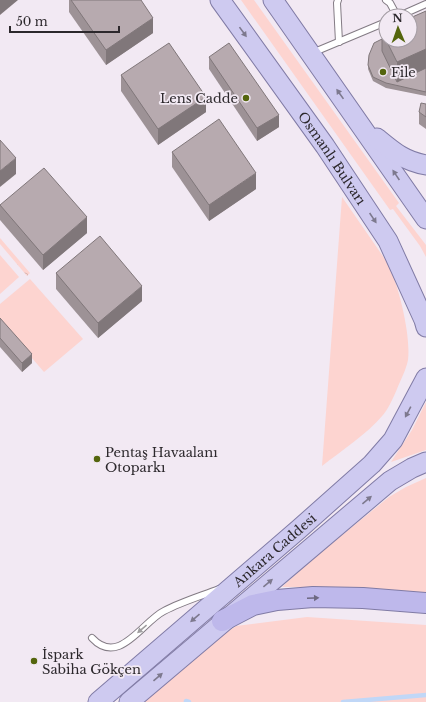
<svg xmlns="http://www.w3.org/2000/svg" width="426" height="702" font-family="'Libre Baskerville',serif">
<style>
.grass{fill:#fdd4d0}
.park{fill:url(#park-crowns)}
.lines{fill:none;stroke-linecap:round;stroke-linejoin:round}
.stream{stroke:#c0d7f7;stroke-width:4.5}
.service-casing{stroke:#837b84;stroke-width:8}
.primary-casing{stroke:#807ba5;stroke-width:21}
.trunk-casing{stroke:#807ba5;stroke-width:22}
.service{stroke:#fff;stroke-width:6}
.primary{stroke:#cecaf0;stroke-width:19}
.trunk{stroke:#beb8eb;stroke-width:20}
.wall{fill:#9d9296}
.shaded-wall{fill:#80777a}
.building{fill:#b7aaaf;stroke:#80777a}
.oneway{fill:#7d798e}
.oneway2{fill:#6e6982}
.oneway3{fill:#a09ea0}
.poi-dot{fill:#54650d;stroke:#f2e9f3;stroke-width:1.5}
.labels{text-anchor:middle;stroke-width:3.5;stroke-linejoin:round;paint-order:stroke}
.poi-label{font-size:13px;fill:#2c282c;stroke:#f2e9f3;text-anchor:start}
.street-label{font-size:13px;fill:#2c282c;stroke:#f2e9f3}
</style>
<defs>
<pattern id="park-crowns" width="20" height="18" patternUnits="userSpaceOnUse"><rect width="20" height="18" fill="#fdd4d0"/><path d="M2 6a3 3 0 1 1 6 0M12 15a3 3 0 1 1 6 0" fill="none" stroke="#d9b6b3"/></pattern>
</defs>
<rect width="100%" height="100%" fill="#f2e9f3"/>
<g class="grass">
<polygon points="241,0 254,0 399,203 396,206 426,245 426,257 420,246 393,209 390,210"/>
<path d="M342,197l47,68c10,23 22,70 19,95 -2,10 -7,19 -11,29 -4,9 -8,19 -14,26 -16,19 -42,36 -61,51z"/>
<polygon points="0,255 19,277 0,294"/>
<polygon points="30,279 83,339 44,372 0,321 0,304"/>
<polygon points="426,402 426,450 391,462 412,430"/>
<polygon points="426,478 426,593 339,587 282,587 309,562 389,497 406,487"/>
<polygon points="307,617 426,625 426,702 143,702 224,634 236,626"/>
</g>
<polygon class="park" points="0,238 30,273 27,276 0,244"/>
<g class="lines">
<g class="stream">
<polyline points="186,701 189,702"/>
<polyline points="343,702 426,695"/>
</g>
<g class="service-casing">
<g id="service">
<polyline points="338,0 337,3 339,42"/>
<polyline points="386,0 390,3 397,16"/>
<polyline points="399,16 426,4"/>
<polyline points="312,53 386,22"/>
<path d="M92,638c27,29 50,-16 72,-27 17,-9 37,-15 55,-22"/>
</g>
</g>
<g class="primary-casing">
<g id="primary">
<path id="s1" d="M220,0l105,146 63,95 36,79 2,7"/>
<polyline points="273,0 426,219"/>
<path d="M377,138c17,14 27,23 49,27"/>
<path id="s2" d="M98,702l201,-173 73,-65 21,-24 33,-62"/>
<polyline points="129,702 390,481 412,468 426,462"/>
</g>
</g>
<g class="trunk-casing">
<polyline id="trunk" points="222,621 253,605 277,600 313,597 363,598 426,603"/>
</g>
<use href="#service" class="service"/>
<use href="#primary" class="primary"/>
<use href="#trunk" class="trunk"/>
</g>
<g class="wall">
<polygon points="69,0 141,0 153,33 106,65 69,12"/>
<polygon points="426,11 426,96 386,88 373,81 368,69 369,55 382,39 382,31"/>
<polygon points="209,57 279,127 257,141 209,69"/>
<polygon points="121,75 206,112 158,145 121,91"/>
<polygon points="426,104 426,129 419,124 419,112"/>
<polygon points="172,152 256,189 209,221 172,167"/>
<polygon points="0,205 87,233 43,270 0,220"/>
<polygon points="56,273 142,301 98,338 56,289"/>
<polygon points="0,318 32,363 22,372 0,347"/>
</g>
<g class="shaded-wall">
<polygon points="0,0 18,0 0,15"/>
<polygon points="153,18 153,33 106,65 106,50"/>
<polygon points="426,49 426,73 397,86 397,62"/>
<polygon points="206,97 206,112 158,145 158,129"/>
<polygon points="279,115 279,127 257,141 257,128"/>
<polygon points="16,158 16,174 0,187 0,171"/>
<polygon points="256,173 256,189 209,221 209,205"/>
<polygon points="87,217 87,233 43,270 43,255"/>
<polygon points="142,286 142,301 98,338 98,323"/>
<polygon points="32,354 32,363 22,372 22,363"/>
</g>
<g class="building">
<polygon points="71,0 141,0 153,18 106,50"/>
<polygon points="426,11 426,49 397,62 386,40 410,40 410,18"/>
<polygon points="386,30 386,40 382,31"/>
<polygon points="382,39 382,51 397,82 426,68 426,92 386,83 373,77 368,65 369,55 374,43"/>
<polygon points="169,43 206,97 158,129 121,75"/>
<polygon points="229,43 279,115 257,128 209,57"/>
<polygon points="421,103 426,104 426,117 419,112"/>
<polygon points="219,119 256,173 209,205 172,152"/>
<polygon points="0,140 16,158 0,171"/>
<polygon points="44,168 87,217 43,255 0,205"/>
<polygon points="100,236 142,286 98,323 56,273"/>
<polygon points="0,318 32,354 22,363 0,338"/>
</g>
<defs><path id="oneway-solid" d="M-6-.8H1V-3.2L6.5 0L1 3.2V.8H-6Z"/></defs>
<g class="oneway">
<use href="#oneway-solid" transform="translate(243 32) rotate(54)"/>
<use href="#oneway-solid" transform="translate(340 94) rotate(-125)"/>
<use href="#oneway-solid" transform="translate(396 175) rotate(-124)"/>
<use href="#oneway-solid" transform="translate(373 218) rotate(56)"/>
<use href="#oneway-solid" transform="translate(408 412) rotate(118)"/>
<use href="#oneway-solid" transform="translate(367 500) rotate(-40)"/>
<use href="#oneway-solid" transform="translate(268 583) rotate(-40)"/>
<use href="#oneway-solid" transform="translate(195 618) rotate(139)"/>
<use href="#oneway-solid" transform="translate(158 677) rotate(-41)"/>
</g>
<use class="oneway2" href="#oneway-solid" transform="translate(313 598) rotate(-2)"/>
<use class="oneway3" href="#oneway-solid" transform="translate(142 629) rotate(140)"/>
<g class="poi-dot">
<circle cx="383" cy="72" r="4"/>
<circle cx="246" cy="98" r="4"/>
<circle cx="97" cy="459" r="4"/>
<circle cx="34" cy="661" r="4"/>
</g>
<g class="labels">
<g class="poi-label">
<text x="391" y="77">File</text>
<text x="238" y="103" text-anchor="end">Lens Cadde</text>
<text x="105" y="457">Pentaş Havaalanı<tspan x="105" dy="15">Otoparkı</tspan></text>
<text x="42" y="659">İspark<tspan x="42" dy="15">Sabiha Gökçen</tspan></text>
</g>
<g class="street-label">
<text dy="5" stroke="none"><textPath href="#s1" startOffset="194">Osmanlı Bulvarı</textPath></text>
<text dy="5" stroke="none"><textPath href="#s2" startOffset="233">Ankara Caddesi</textPath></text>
</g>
</g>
<g transform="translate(398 28) rotate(358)"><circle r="19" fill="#f2e9f3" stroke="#a39ca3"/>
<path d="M0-3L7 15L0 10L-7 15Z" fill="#54650d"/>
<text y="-6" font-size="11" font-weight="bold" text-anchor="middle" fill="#2c282c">N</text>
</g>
<path d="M10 26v6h109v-6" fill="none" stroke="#2c282c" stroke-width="2"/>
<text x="16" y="26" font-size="12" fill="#2c282c" stroke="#f2e9f3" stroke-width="3" paint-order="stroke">50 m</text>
</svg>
